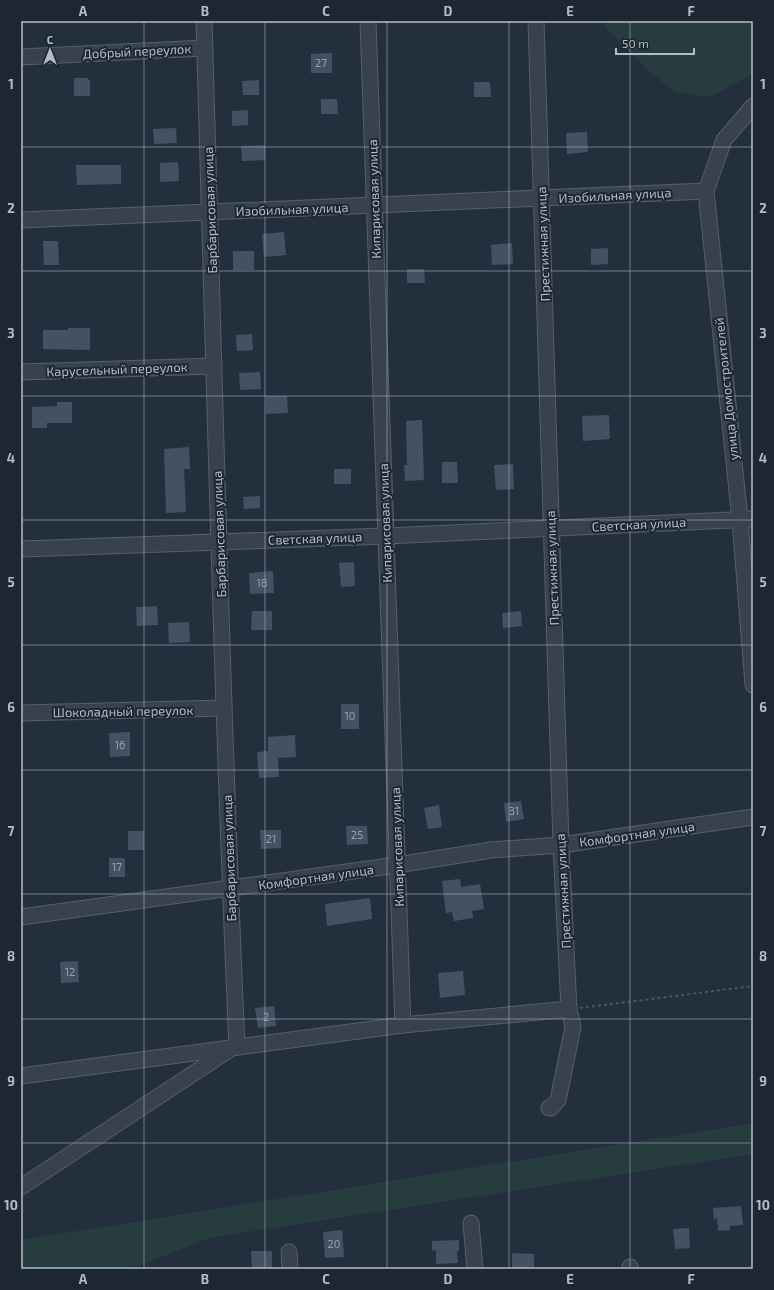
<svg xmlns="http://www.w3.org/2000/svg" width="774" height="1290" font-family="'Exo 2',sans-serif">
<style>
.green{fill:#263c3f}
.building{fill:#455162}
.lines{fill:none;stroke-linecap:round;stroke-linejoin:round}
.minor-casing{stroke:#565f6c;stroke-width:17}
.path{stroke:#44595c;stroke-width:2;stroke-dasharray:3 3;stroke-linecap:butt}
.minor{stroke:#38414e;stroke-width:15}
.grid{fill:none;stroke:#b4bcc9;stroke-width:1;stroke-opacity:0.55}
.labels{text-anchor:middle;stroke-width:4;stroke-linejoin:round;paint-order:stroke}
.number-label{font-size:11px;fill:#98a1af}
.street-label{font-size:13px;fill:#b4bcc9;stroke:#1d2633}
.neatline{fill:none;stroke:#b4bcc9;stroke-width:1.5}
.grid-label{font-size:13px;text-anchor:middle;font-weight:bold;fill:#b4bcc9}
</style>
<rect width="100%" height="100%" fill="#242f3e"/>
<g class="green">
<polygon points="605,21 753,21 753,74 710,97 676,92 648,71 606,28"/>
<polygon points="753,1123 753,1154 209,1238 141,1265 109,1269 21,1269 21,1240"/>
</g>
<g class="building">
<polygon points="332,53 332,73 311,73 311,54"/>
<polygon points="74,78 88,78 88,80 90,80 90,96 74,96"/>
<polygon points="259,80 259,95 243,95 242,81"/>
<polygon points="474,82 490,82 491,97 474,97"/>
<polygon points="321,99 337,99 338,114 321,114"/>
<polygon points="248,110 248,125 232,126 232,111"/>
<polygon points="176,128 177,143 154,144 153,129"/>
<polygon points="587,132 588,152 567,154 566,133"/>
<polygon points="265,145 265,160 242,161 241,146"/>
<polygon points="178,162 179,181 160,182 160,163"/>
<polygon points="76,165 121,165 121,184 77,185"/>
<polygon points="284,232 286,255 264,257 262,234"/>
<polygon points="43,241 58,241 59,265 44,265"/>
<polygon points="512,243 513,264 492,265 491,245"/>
<polygon points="608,248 608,264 591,265 591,249"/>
<rect x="233" y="251" width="21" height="19"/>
<polygon points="407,269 424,269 425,283 407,283"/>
<polygon points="68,328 90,328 90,350 43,349 43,330 68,330"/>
<polygon points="252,334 253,350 237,351 236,335"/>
<polygon points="260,372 261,389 240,390 239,373"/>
<polygon points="266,396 287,396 288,413 266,414"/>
<polygon points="57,402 72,402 72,423 47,423 47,428 32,428 32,407 57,406"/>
<polygon points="609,415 610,439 583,441 582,416"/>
<polygon points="422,420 424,480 405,481 404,465 407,465 406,421"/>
<polygon points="189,447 190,469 184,469 186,512 166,513 164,449"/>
<polygon points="442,462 457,462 458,483 442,483"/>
<polygon points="513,464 514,489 496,490 494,465"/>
<rect x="334" y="469" width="17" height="15"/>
<polygon points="260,496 260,508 244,509 243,497"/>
<polygon points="354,562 355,586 341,587 339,563"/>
<polygon points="273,571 274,593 250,594 249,573"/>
<polygon points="157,606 158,625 137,626 136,607"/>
<polygon points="252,611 272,611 272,630 251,630"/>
<polygon points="521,611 522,626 503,628 502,613"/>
<polygon points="189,622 190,642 169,643 168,623"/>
<rect x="341" y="704" width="18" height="25"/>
<polygon points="130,732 130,756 110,757 109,733"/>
<polygon points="295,735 296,757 278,758 279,777 259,778 257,752 268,751 268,737"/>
<polygon points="521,801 524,819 506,822 504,803"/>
<polygon points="439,805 442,827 428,829 424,808"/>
<polygon points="346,826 367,826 368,844 347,845"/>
<polygon points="260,830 281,830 281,848 261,849"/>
<rect x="128" y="831" width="16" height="19"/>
<rect x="109" y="858" width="16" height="19"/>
<polygon points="460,879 461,887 480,884 484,909 472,911 473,918 454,921 452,912 446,913 442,881"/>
<polygon points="370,898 372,919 327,926 325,904"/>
<polygon points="78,961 79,982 61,983 60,962"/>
<polygon points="463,971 465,995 440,998 438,973"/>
<polygon points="274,1006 276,1026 258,1028 255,1008"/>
<polygon points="741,1206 743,1225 730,1226 730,1230 718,1231 717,1218 714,1219 713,1208"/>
<polygon points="689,1228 690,1248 675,1249 673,1229"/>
<polygon points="342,1230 344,1257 325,1258 323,1232"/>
<polygon points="459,1240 459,1251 457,1251 458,1263 436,1264 436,1250 432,1251 432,1241"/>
<polygon points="251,1251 272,1251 272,1269 252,1269"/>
<polygon points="512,1253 534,1254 534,1269 512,1269"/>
</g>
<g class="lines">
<g class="minor-casing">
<g id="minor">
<path d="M204,21c10,342 18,684 33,1026"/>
<polyline points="368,21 403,1025"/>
<polyline points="536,21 561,845 569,1009 573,1027 558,1100 551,1108 549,1108"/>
<polyline points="21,57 205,48"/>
<polyline points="753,106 724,140 706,191 740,520 753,685"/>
<polyline points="21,220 706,191"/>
<polyline points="21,372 214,366"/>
<polyline points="21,549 386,536 753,519"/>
<polyline points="21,713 224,708"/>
<polyline points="21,917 397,865 491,850 561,845 753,817"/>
<polyline points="21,1076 403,1025 569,1009"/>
<polyline points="21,1187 229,1050"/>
<polyline points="471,1223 475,1269"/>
<polyline points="289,1252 290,1269"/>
<polyline points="630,1267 630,1269"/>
</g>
</g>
<polyline class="path" points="580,1008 753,986"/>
<use href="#minor" class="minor"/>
</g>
<path class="grid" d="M144,21v1248M265,21v1248M387,21v1248M509,21v1248M630,21v1248M21,147h732M21,271h732M21,396h732M21,520h732M21,645h732M21,770h732M21,894h732M21,1019h732M21,1143h732"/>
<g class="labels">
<g class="number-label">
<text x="321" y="67">27</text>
<text x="262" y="587">18</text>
<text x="350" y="720">10</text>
<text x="120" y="749">16</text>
<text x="514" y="815">31</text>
<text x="357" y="839">25</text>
<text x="271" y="843">21</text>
<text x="117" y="871">17</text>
<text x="70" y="976">12</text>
<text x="266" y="1021">2</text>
<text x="334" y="1248">20</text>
</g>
<g class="street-label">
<text transform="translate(137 51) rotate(-3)" y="5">Добрый переулок</text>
<text transform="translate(615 195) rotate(-3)" y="5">Изобильная улица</text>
<text transform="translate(374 199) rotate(-92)" y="5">Кипарисовая улица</text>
<text transform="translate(292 209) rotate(-2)" y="5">Изобильная улица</text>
<text transform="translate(210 210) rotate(-92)" y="5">Барбарисовая улица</text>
<text transform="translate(543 244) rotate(-92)" y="5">Престижная улица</text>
<text transform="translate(117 369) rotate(-2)" y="5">Карусельный переулок</text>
<text transform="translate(726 389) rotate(-96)" y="5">улица Домостроителей</text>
<text transform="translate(385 523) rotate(-92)" y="5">Кипарисовая улица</text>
<text transform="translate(639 524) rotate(-3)" y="5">Светская улица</text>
<text transform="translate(219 534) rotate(-92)" y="5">Барбарисовая улица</text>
<text transform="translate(315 538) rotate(-2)" y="5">Светская улица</text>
<text transform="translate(552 568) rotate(-92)" y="5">Престижная улица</text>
<text transform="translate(123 711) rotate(-1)" y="5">Шоколадный переулок</text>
<text transform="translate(637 834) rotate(-8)" y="5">Комфортная улица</text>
<text transform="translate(397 847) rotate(-92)" y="5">Кипарисовая улица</text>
<text transform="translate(229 858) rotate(-92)" y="5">Барбарисовая улица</text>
<text transform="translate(316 877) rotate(-8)" y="5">Комфортная улица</text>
<text transform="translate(563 891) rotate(-93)" y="5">Престижная улица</text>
</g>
</g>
<rect width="774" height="1290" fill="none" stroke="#1d2633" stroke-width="44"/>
<g transform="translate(50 50)" stroke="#1d2633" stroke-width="3" paint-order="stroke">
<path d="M0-3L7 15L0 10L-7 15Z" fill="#b4bcc9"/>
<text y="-6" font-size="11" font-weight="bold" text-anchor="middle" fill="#b4bcc9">С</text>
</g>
<path d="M616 48v6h78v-6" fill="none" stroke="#b4bcc9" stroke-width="2"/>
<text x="622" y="48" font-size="12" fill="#b4bcc9" stroke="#1d2633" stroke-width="3" paint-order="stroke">50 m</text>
<rect x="22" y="22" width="730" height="1246" class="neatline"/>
<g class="grid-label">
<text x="83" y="16">A</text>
<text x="205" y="16">B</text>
<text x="326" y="16">C</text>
<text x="448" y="16">D</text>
<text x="570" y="16">E</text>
<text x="691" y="16">F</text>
<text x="11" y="89">1</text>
<text x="763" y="89">1</text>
<text x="11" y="213">2</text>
<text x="763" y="213">2</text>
<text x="11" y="338">3</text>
<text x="763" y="338">3</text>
<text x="11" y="463">4</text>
<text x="763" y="463">4</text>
<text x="11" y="587">5</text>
<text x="763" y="587">5</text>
<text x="11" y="712">6</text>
<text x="763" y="712">6</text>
<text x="11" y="836">7</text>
<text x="763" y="836">7</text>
<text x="11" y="961">8</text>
<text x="763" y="961">8</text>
<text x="11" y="1086">9</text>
<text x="763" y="1086">9</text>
<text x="11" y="1210">10</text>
<text x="763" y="1210">10</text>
<text x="83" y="1284">A</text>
<text x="205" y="1284">B</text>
<text x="326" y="1284">C</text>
<text x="448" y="1284">D</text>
<text x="570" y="1284">E</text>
<text x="691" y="1284">F</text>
</g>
</svg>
